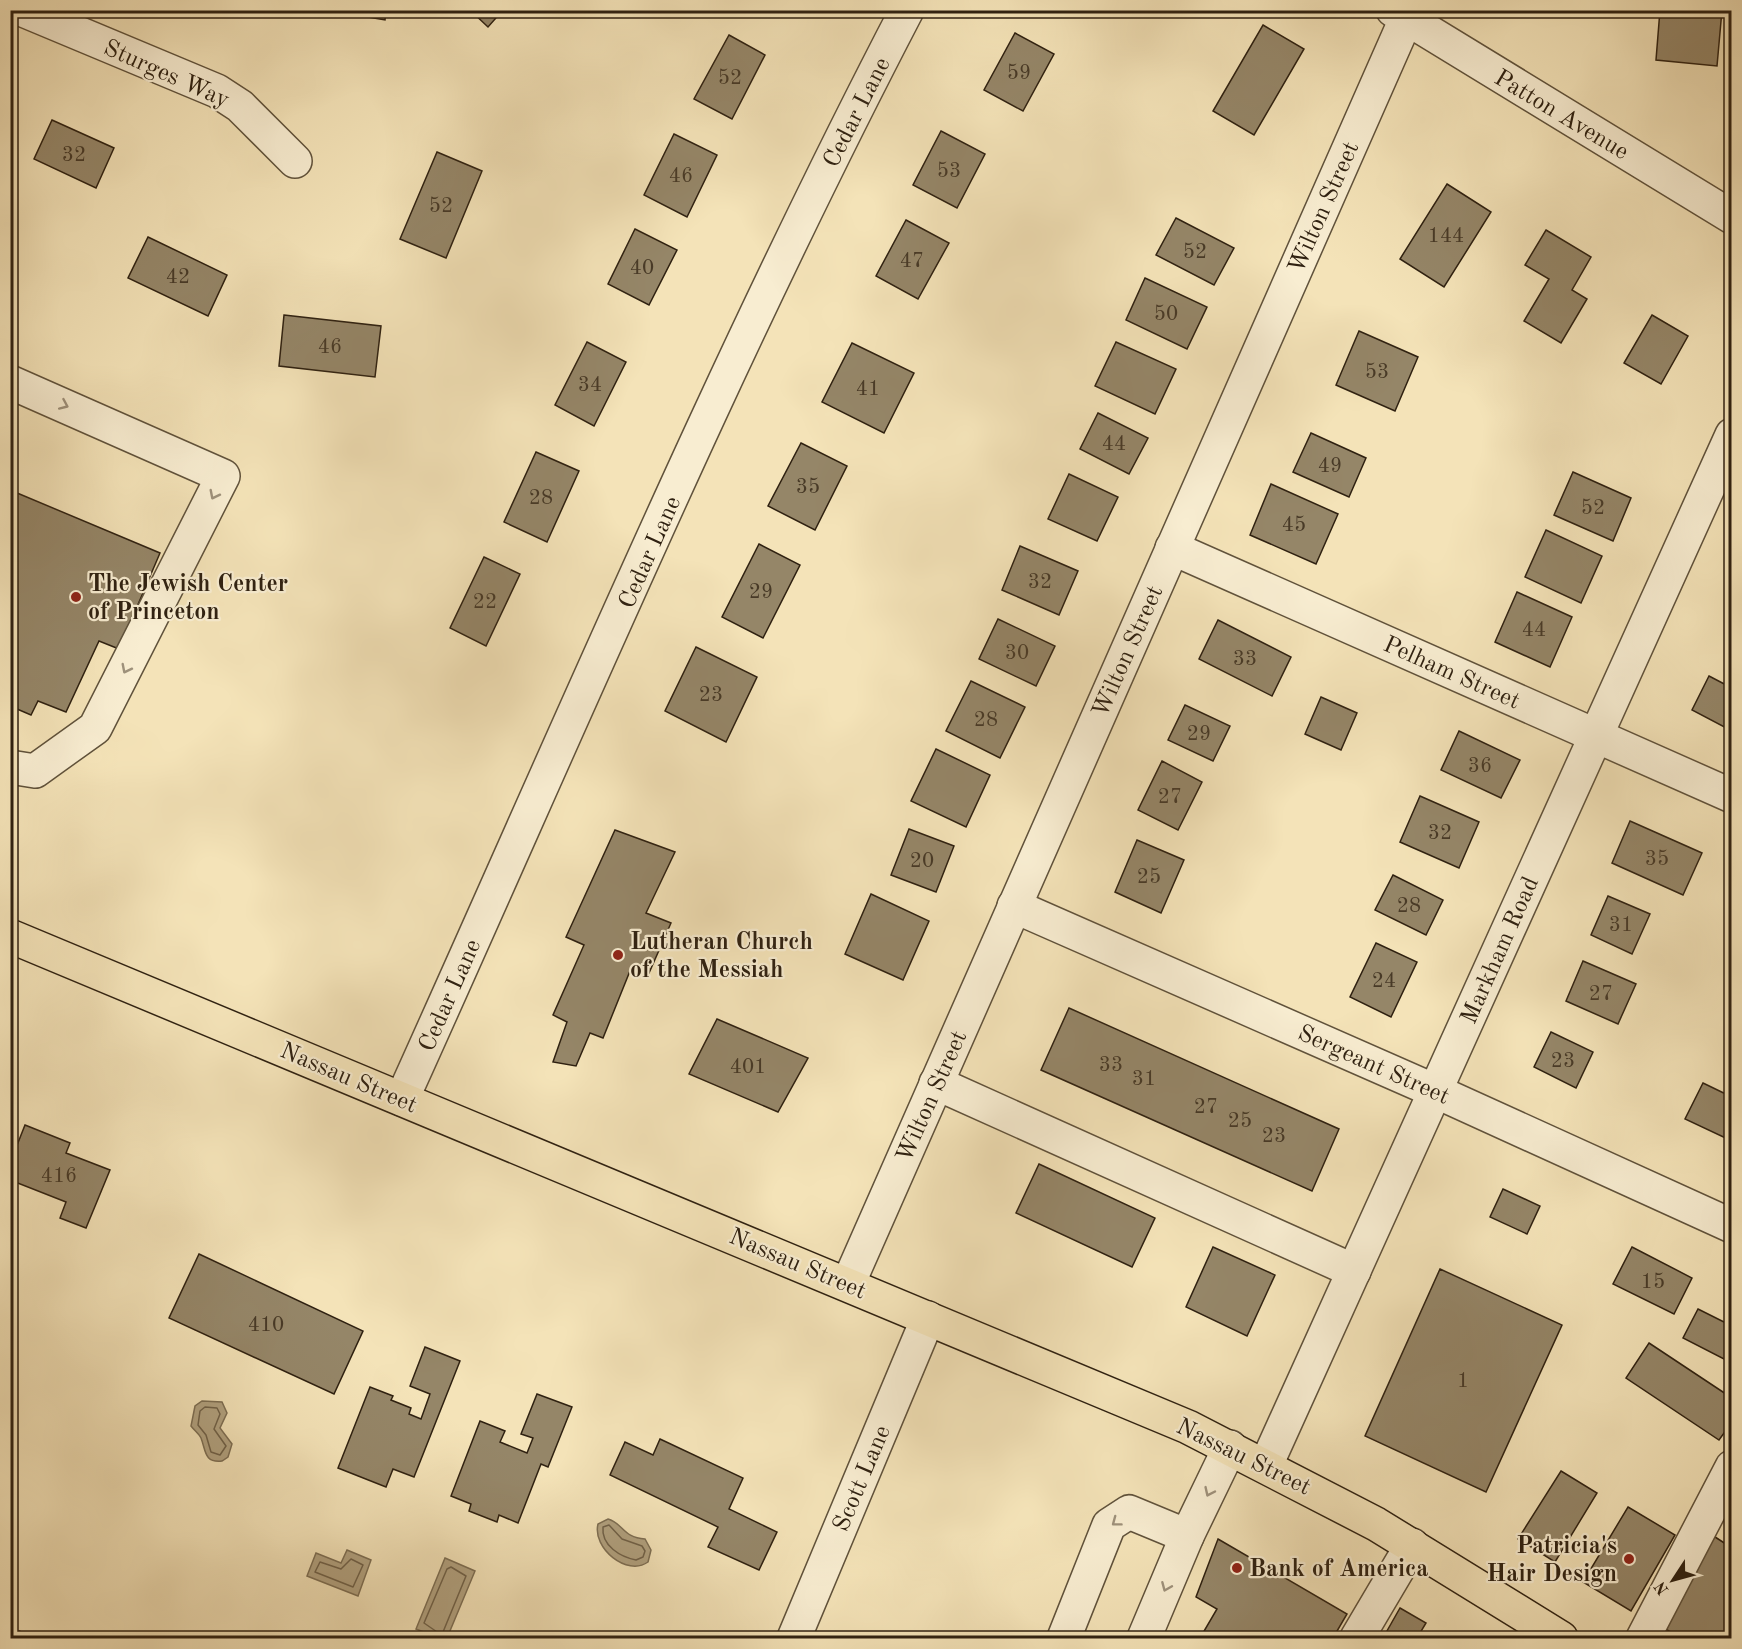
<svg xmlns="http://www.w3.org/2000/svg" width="1742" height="1649" font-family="'Old Standard TT',serif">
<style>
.water{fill:#b1a17f;stroke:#7d6e53;stroke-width:1.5}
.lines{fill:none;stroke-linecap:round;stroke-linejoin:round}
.shore{stroke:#706148;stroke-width:1.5}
.building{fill:#958668;stroke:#2f2111;stroke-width:1.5}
.minor-casing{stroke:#60523b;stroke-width:36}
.major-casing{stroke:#2f2111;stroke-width:36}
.minor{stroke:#f8edd1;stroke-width:33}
.major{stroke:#f4e3b8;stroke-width:33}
.oneway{stroke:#9e917b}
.poi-dot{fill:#8f2418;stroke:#f8edd1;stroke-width:2}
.labels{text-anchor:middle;stroke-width:4.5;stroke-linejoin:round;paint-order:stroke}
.number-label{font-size:21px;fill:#483a27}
.street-label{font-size:24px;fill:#2f2111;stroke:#f8edd1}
.poi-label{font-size:24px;font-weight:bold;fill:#2f2111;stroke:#f8edd1;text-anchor:start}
</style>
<rect width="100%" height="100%" fill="#f4e3b8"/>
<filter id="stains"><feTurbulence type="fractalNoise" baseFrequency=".00333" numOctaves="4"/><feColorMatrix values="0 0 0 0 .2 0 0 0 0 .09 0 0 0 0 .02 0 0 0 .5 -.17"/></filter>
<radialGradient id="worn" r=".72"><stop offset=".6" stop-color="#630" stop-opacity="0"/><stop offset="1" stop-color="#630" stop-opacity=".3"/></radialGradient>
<g class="water">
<path d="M202,1401l20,1 5,11 -7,15 12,16 -4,13 -6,4c-18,2 -16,-10 -21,-23 -2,-4 -7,-8 -10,-12l4,-20z"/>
<path d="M608,1519c15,4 15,19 37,20l6,11 -3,12c-21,15 -56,-14 -50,-38z"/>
<polygon points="347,1550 371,1560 358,1596 307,1576 316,1553 341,1563"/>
<polygon points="445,1558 475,1571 447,1638 439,1638 416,1629"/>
</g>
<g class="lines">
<g class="shore">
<polygon points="205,1407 217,1408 220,1414 214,1429 226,1446 220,1455 211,1452 206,1435 198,1425 200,1411"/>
<path d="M609,1525l13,14 20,7 3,5 -2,6 -7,3c-15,-3 -35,-14 -33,-33z"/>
<polygon points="351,1559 363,1565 353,1587 315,1572 320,1562 341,1569"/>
<polygon points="451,1567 466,1576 443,1632 440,1634 424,1623 447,1569"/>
</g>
</g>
<g class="building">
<polygon points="326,10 386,10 385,20"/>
<polygon points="470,10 503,10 488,27"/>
<polygon points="1660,10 1722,10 1717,66 1656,60"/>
<polygon points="1263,25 1304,49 1254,135 1213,111"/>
<polygon points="1015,33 1054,54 1023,111 984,90"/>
<polygon points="729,35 765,55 732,119 694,99"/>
<polygon points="52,120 114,148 96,188 34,159"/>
<polygon points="941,131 985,154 957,208 913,185"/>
<polygon points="674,134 717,155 687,217 644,195"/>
<polygon points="437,152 482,171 446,258 400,239"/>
<polygon points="1447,184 1491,212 1444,287 1400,259"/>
<polygon points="1176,218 1234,248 1214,285 1156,255"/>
<polygon points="906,220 949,243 918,299 876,276"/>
<polygon points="635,229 677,250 649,305 608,284"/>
<polygon points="1546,230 1591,257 1572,290 1587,299 1561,343 1524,321 1549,279 1525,265"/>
<polygon points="148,237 227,275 208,316 128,278"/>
<polygon points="1145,278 1207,307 1187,349 1126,320"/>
<polygon points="284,315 381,326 375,377 279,366"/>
<polygon points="1652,315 1688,336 1661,384 1624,363"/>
<polygon points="1359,331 1418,357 1395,411 1336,385"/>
<polygon points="587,342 626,362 594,426 555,405"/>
<polygon points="1116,342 1176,369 1155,414 1095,386"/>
<polygon points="852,343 914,373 884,433 822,402"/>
<polygon points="1098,413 1148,438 1129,474 1080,449"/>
<polygon points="1311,433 1366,458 1349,497 1293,472"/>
<polygon points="801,443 847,466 815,530 768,506"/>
<polygon points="536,452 579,471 547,542 504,522"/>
<polygon points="1573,472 1631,498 1613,541 1554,515"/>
<polygon points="1069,474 1118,497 1097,541 1048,519"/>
<polygon points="1271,484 1338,514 1316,564 1250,535"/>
<polygon points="10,490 160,553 119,649 99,641 66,712 38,701 31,715 10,706"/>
<polygon points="1546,530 1602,556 1581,603 1525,577"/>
<polygon points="759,544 800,565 763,638 722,617"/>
<polygon points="1020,546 1078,571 1059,615 1002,590"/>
<polygon points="484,557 520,574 486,646 450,628"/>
<polygon points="1517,592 1572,617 1550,667 1495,642"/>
<polygon points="998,619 1055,646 1036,686 979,659"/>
<polygon points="1218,620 1291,657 1272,696 1199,659"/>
<polygon points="696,647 757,677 726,742 665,711"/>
<polygon points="1709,676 1732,688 1732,731 1692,710"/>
<polygon points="971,681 1025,707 1000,758 946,731"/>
<polygon points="1321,697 1357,713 1341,750 1305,734"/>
<polygon points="1185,705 1230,726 1213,761 1168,740"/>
<polygon points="1459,731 1520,760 1501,798 1441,770"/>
<polygon points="936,749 990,775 966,827 911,801"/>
<polygon points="1162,761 1202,782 1178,830 1138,810"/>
<polygon points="1420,796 1479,822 1459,868 1400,842"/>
<polygon points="1630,821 1702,853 1683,895 1612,863"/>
<polygon points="909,829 954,846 936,892 891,875"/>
<polygon points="615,830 675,852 646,913 671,923 649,973 632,966 603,1038 590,1033 576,1066 553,1062 567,1022 553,1015 584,945 566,937"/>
<polygon points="1137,840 1184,860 1161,913 1115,892"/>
<polygon points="1393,875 1443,900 1426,935 1375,910"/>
<polygon points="871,894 929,921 903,980 845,954"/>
<polygon points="1608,896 1650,914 1632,954 1591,935"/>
<polygon points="1376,943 1417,962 1391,1017 1350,997"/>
<polygon points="1583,961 1636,984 1618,1024 1566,1001"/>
<polygon points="1069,1008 1339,1129 1312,1191 1041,1070"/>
<polygon points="717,1019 808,1058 778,1112 689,1074"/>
<polygon points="1551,1032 1593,1052 1576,1088 1534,1067"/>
<polygon points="1703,1083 1732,1097 1732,1141 1685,1119"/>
<polygon points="25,1125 70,1143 66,1153 110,1170 86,1228 60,1218 66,1202 10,1180 10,1163"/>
<polygon points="1039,1164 1155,1218 1132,1267 1016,1213"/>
<polygon points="1503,1189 1540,1206 1527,1234 1490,1217"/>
<polygon points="1213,1247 1275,1275 1247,1336 1186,1307"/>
<polygon points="1632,1247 1692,1278 1674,1314 1613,1284"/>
<polygon points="199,1254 363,1331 334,1394 169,1318"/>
<polygon points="1440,1269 1562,1325 1486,1492 1365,1436"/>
<polygon points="1698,1309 1732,1326 1732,1344 1724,1359 1683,1338"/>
<polygon points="1649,1343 1732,1398 1732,1422 1719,1440 1626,1378"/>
<polygon points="425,1347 460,1361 414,1477 393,1469 386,1487 338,1468 370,1387 393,1396 391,1400 411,1408 409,1414 421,1419 430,1394 410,1386"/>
<polygon points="537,1394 572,1407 548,1467 541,1464 518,1523 499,1515 497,1522 469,1511 471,1504 451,1496 480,1421 505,1431 500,1442 527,1453 533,1438 521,1434"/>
<polygon points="660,1439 743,1478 729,1509 777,1532 759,1570 708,1547 718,1527 610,1475 625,1442 653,1455"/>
<polygon points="1561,1471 1597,1493 1555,1562 1518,1539"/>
<polygon points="1628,1507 1675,1535 1631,1611 1583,1582"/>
<polygon points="1712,1535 1732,1548 1732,1635 1729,1638 1680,1638 1656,1623"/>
<polygon points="1218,1539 1347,1614 1333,1638 1200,1638 1217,1609 1196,1597"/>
<polygon points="1400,1608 1426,1623 1417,1638 1383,1638"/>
<polygon points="19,1631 37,1638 16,1638"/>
</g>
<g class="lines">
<g class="minor-casing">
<g id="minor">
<polyline points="23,10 217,91 240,106 295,161"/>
<polyline points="1393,10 1732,217"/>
<polyline points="10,382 223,476 95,728 35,771 10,767"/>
<polyline points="1172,548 1732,796"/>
<polyline points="1014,906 1435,1091 1732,1226"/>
<polyline points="936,1083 1354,1271"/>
<path d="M402,1099c165,-365 320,-734 505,-1089"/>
<polyline points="848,1284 1406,19"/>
<polyline points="1266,1465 1732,435"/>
<polyline points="794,1638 928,1318"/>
<polyline points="1064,1638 1109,1525 1129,1512 1187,1536"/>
<polyline points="1144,1638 1187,1536 1230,1447"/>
<polyline points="1357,1638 1412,1545"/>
<polyline points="1643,1638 1732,1467"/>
</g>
</g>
<g class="major-casing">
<polyline id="major" points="10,936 1188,1427 1376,1524 1561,1638"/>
</g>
<use href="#minor" class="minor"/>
<use href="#major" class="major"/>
</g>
<defs><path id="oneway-chevron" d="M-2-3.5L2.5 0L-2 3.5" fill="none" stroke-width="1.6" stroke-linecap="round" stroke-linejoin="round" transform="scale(1.5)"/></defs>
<g class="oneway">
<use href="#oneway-chevron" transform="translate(64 405) rotate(24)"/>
<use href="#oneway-chevron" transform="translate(214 495) rotate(117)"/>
<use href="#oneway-chevron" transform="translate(126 669) rotate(117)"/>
<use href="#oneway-chevron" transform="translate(1209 1492) rotate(115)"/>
<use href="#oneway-chevron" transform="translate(1116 1522) rotate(143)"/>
<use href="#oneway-chevron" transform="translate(1166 1587) rotate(113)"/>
</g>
<g class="poi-dot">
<circle cx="76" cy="597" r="6"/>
<circle cx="618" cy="955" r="6"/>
<circle cx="1629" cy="1559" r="6"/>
<circle cx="1237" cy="1568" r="6"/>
</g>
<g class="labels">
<g class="number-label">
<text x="1019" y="79">59</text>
<text x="730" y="84">52</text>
<text x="74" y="161">32</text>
<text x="949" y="177">53</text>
<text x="681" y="182">46</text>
<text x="441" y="212">52</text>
<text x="1446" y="242">144</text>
<text x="1195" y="258">52</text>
<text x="912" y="267">47</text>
<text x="642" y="274">40</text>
<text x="178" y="283">42</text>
<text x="1166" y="320">50</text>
<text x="330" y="353">46</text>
<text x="1377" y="378">53</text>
<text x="590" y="391">34</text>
<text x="868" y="395">41</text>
<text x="1114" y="450">44</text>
<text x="1330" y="472">49</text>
<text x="808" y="493">35</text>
<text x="541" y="504">28</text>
<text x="1593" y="514">52</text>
<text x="1294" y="531">45</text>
<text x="1040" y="588">32</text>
<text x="761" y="598">29</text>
<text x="485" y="608">22</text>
<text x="1534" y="636">44</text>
<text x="1017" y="659">30</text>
<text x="1245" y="665">33</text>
<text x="711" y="701">23</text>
<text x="986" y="726">28</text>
<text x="1199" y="740">29</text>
<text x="1480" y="772">36</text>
<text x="1170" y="803">27</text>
<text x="1440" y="839">32</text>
<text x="1657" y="865">35</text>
<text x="922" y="867">20</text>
<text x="1149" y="883">25</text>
<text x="1409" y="912">28</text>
<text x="1621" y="931">31</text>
<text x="1384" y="987">24</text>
<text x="1601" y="1000">27</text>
<text x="1563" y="1067">23</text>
<text x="1111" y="1071">33</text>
<text x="748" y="1073">401</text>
<text x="1144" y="1085">31</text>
<text x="1206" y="1113">27</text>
<text x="1240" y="1127">25</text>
<text x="1274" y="1142">23</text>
<text x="59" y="1182">416</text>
<text x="1653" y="1288">15</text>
<text x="266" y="1331">410</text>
<text x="1463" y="1387">1</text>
</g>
<g class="street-label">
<text transform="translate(167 73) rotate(24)" y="8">Sturges Way</text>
<text transform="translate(856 112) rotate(-63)" y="8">Cedar Lane</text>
<text transform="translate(1562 114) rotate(31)" y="8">Patton Avenue</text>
<text transform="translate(1323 207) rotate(-66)" y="8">Wilton Street</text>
<text transform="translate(649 552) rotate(-66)" y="8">Cedar Lane</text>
<text transform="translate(1127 651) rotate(-66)" y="8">Wilton Street</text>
<text transform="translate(1452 672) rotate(24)" y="8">Pelham Street</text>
<text transform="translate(1499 950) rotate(-66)" y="8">Markham Road</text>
<text transform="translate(449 995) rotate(-66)" y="8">Cedar Lane</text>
<text transform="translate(1374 1064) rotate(24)" y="8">Sergeant Street</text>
<text transform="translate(349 1077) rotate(23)" y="8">Nassau Street</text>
<text transform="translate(931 1096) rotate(-66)" y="8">Wilton Street</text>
<text transform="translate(798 1263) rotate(23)" y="8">Nassau Street</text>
<text transform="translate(1244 1456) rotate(26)" y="8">Nassau Street</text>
<text transform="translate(861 1478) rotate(-67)" y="8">Scott Lane</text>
</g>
<g class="poi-label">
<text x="88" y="591">The Jewish Center<tspan x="88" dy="28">of Princeton</tspan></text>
<text x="630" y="949">Lutheran Church<tspan x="630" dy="28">of the Messiah</tspan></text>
<text x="1617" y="1553" text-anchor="end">Patricia's<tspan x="1617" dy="28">Hair Design</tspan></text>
<text x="1249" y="1576">Bank of America</text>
</g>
</g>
<rect width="1742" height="1649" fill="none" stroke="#f4e3b8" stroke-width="36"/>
<rect x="12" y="12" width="1718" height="1625" fill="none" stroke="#2f2111" stroke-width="3"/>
<rect x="18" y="18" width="1706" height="1613" fill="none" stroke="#2f2111" stroke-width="1.5"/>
<g transform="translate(1673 1580) rotate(234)" stroke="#f8edd1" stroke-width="4.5" paint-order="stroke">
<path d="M0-4.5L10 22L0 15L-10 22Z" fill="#2f2111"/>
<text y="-9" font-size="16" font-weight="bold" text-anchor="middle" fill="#2f2111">N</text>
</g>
<rect width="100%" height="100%" filter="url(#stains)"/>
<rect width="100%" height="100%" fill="url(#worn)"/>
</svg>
